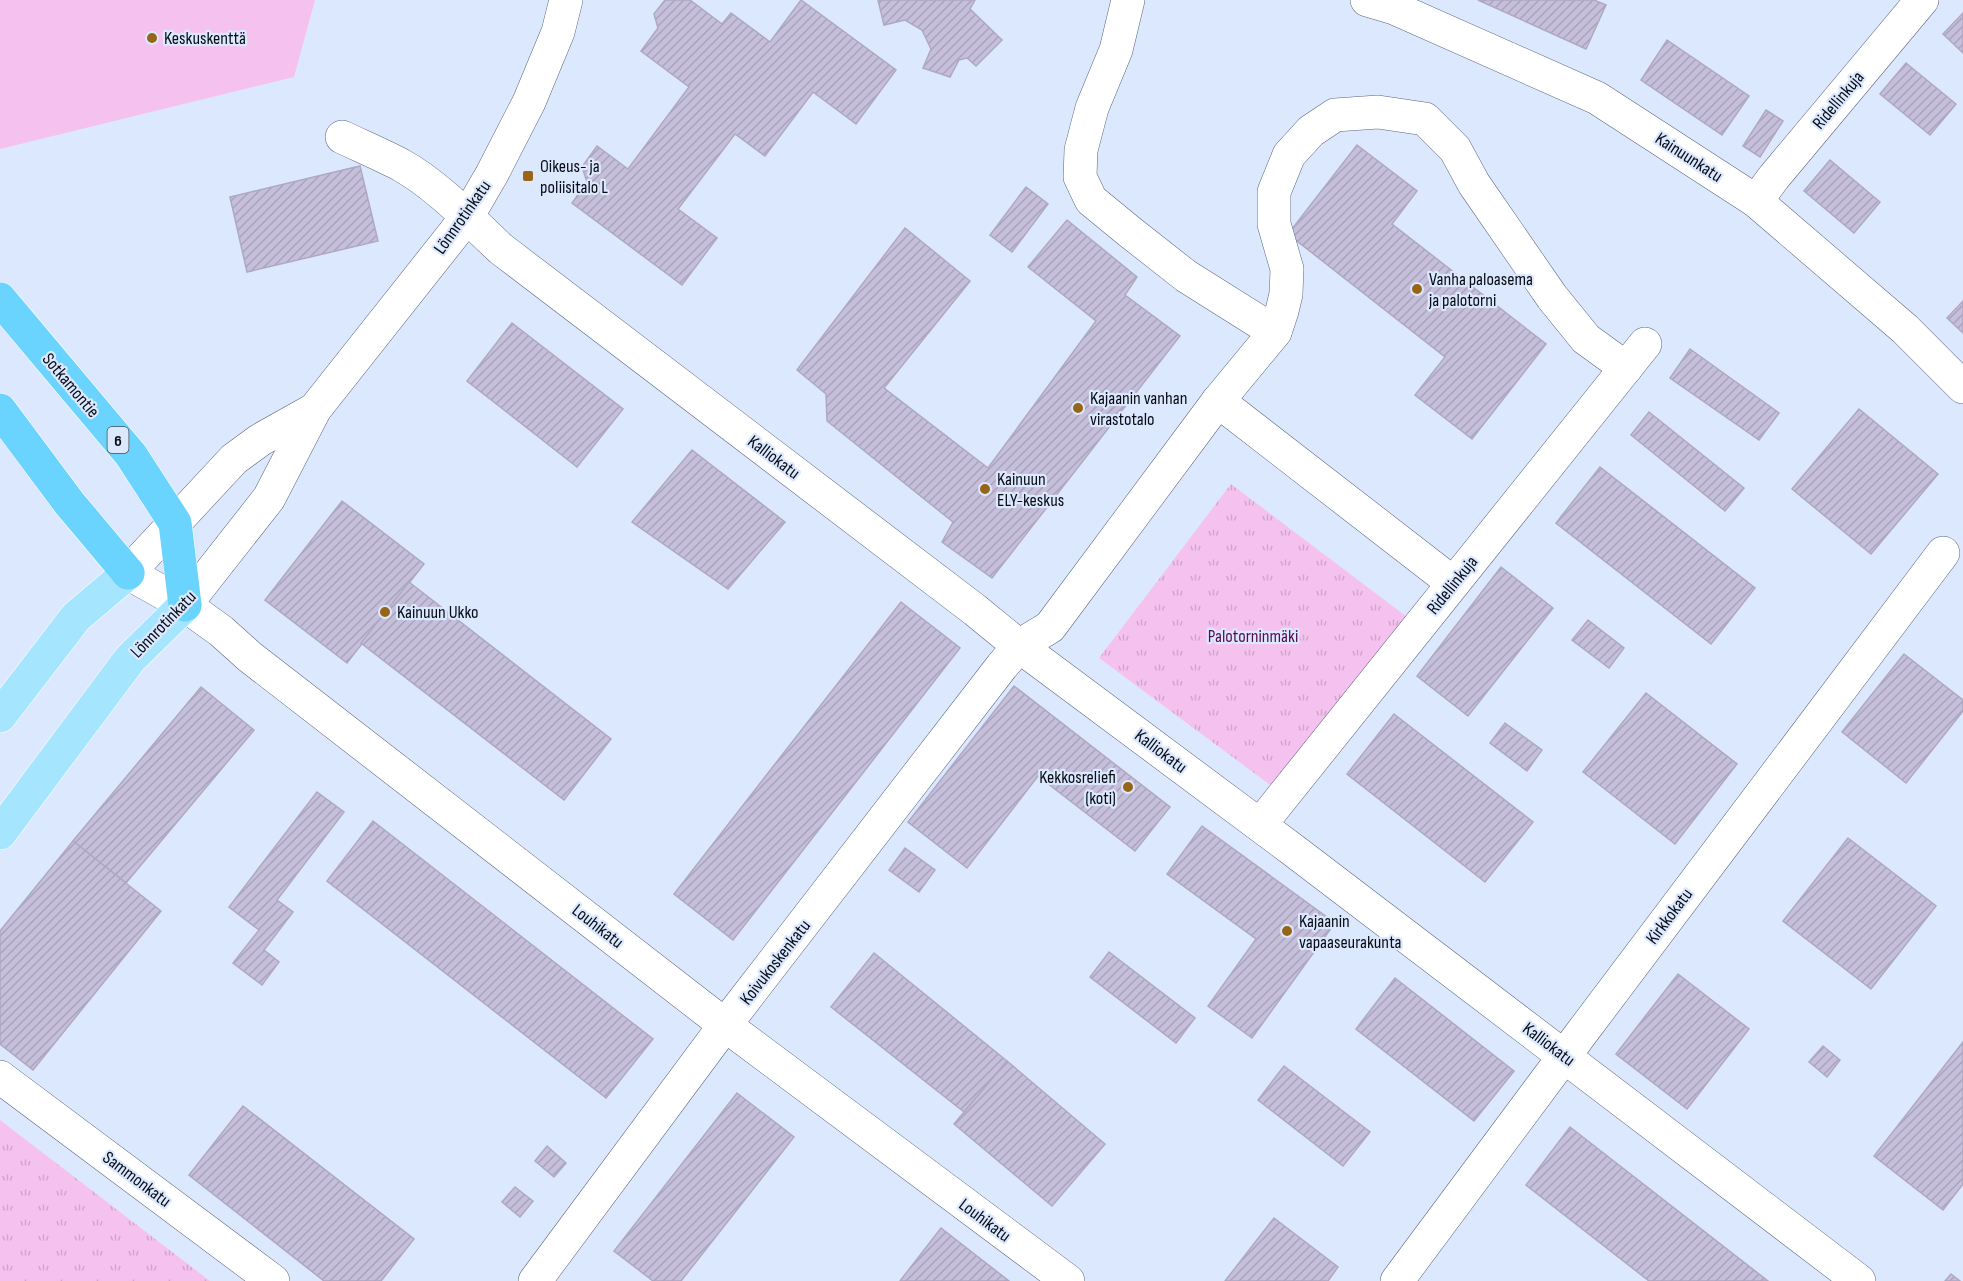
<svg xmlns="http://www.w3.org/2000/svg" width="1963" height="1281" font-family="'Sofia Sans Condensed',sans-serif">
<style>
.grass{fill:#f5c2ef}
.park{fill:url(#park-tufts)}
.building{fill:url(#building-hatch);stroke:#afa8c4;stroke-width:1.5}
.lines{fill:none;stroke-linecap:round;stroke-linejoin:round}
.minor-casing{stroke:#5a677e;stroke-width:34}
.major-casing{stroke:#fff;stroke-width:34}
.highway-casing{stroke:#fff;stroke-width:34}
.minor{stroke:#fff;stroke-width:33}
.major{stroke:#a6e5fe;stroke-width:33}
.highway{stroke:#6ad3fe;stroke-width:33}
.poi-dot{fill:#966516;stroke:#dce8fe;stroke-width:2}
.labels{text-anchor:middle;stroke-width:4.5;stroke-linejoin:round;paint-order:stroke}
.shield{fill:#dce8fe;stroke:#484f5b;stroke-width:1.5}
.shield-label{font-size:16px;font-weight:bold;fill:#080d15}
.poi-label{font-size:18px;fill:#080d15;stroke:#dce8fe;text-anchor:start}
.street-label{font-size:18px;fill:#080d15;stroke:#dce8fe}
.park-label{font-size:18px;fill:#580b54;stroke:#dce8fe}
</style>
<defs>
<pattern id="park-tufts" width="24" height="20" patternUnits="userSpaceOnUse" patternTransform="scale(1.5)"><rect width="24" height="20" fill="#f5c2ef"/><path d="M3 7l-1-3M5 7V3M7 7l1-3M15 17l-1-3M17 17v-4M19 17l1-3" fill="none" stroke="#d1a6cc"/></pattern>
<pattern id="building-hatch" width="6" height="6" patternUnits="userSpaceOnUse" patternTransform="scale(1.5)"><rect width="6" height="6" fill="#c6bfdc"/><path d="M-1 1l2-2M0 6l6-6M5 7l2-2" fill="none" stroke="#a9a3bc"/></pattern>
</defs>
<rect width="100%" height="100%" fill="#dce8fe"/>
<polygon class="grass" points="0,0 315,0 294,77 0,149"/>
<g class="park">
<polygon points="1231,484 1407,617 1273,787 1099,658"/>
<polygon points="0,1120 210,1281 0,1281"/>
</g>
<g class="building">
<polygon points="665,0 690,0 722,24 731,13 770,42 801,0 896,70 856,124 813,92 765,156 735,134 678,209 717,238 682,285 572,203 587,182 582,167 597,146 628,169 689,87 641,51 658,28 654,14"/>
<polygon points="878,0 975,0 970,9 1002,40 976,66 967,58 959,60 950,77 923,68 931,49 922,30 905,20 884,25"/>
<polygon points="1478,0 1594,0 1606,5 1586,49"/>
<polygon points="1963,13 1963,53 1943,34"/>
<polygon points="1667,40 1749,96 1722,135 1641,80"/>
<polygon points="1906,63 1956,104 1930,135 1880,94"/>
<polygon points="1766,110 1783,121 1760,157 1743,146"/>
<polygon points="1357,145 1417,191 1392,224 1546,344 1472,439 1415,395 1445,357 1288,234"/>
<polygon points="1830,160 1880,202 1854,233 1804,191"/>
<polygon points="360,166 378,241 247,272 230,197"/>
<polygon points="1026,187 1048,204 1012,252 990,235"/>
<polygon points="1067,220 1137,277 1125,295 1180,336 992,578 942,542 953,522 827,421 826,394 797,370 905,228 970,281 884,388 988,468 1096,321 1028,267"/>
<polygon points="1963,301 1963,333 1947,318"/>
<polygon points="512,323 623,409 577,467 467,381"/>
<polygon points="1690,349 1779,413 1759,440 1670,378"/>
<polygon points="1859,409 1938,474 1871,554 1792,489"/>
<polygon points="1649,412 1744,488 1725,511 1631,435"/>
<polygon points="692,450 785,522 728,589 632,522"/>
<polygon points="1600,467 1755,588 1711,644 1556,523"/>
<polygon points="342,501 424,564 347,663 265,600"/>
<polygon points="1501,567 1553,608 1468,716 1417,676"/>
<polygon points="409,582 611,739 564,800 361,643"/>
<polygon points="901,602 960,648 733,940 674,894"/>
<polygon points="1588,620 1624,648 1609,668 1572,640"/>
<polygon points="1904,654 1963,700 1963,711 1906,783 1842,732"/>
<polygon points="1014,686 1170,807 1135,851 1038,776 967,868 908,822"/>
<polygon points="201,687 254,730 126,883 73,841"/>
<polygon points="1646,693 1737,764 1675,844 1583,772"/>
<polygon points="1394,714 1533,822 1485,882 1347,774"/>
<polygon points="1505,723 1542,750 1527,771 1490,743"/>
<polygon points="317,792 344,812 277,900 293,912 264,950 279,962 262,985 233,963 259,930 229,907"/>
<polygon points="373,821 653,1039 606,1098 327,881"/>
<polygon points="1202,826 1335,923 1252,1038 1208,1006 1256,939 1167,874"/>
<polygon points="1848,838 1936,906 1871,989 1783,921"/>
<polygon points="73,841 161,911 33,1070 0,1044 0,931"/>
<polygon points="905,848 935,870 919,892 889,870"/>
<polygon points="1109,952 1195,1018 1176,1043 1090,977"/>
<polygon points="874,953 1007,1061 964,1112 831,1007"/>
<polygon points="1678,974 1749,1029 1687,1109 1616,1054"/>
<polygon points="1395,978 1514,1071 1474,1121 1356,1029"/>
<polygon points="1963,1042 1963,1184 1943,1210 1874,1156"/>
<polygon points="1823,1046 1840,1060 1827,1077 1809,1062"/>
<polygon points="1007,1061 1105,1144 1052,1206 954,1124"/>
<polygon points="1284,1066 1370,1132 1343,1166 1258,1100"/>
<polygon points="737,1093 794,1137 681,1281 653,1281 614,1251"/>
<polygon points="243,1106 414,1239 381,1281 324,1281 189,1175"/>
<polygon points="1570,1127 1768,1281 1649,1281 1526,1185"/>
<polygon points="547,1146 566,1163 554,1177 535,1161"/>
<polygon points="515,1187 533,1201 520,1217 502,1202"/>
<polygon points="1274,1218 1338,1267 1328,1281 1225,1281"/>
<polygon points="941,1228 1009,1281 900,1281"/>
<polygon points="1951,1274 1960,1281 1945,1281"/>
</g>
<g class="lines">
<g class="minor-casing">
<g id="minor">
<polyline points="1128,0 1116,50 1092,108 1081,150 1080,177 1091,200 1130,232 1186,276 1275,332"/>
<polyline points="1367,0 1394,8 1597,98 1756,201 1905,329 1963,387"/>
<path d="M342,137c19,9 40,18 59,28 36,20 70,56 100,84l474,361 44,36 274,204 566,431"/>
<polyline points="1756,201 1774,177 1922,0"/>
<polyline points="315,409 260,440 234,459 128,573 185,605 221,631 250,657 725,1025 1068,1281"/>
<polyline points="1453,583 1218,401 1275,332 1282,311 1286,294 1287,269 1274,224 1274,192 1289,155 1311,131 1335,115 1378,112 1425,119 1455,149 1474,184 1552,297 1586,339 1626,368"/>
<polyline points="185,605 269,498 315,409 467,217 492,174 529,102 558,32 566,0"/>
<polyline points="1260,825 1645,344"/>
<polyline points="0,1077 273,1281"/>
<polyline points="535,1281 725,1025 1002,666 1019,646 1050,627 1218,401"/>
<polyline points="1397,1281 1580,1035 1943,553"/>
</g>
</g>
<g class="major-casing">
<g id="major">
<polyline points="0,716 76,617 128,573"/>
<polyline points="0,833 130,659 185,605"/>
</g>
</g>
<g class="highway-casing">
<g id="highway">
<polyline points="0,299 131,455 175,523 185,605"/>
<polyline points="0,410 70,504 128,573"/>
</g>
</g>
<use href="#minor" class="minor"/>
<use href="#major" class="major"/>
<use href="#highway" class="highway"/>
</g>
<g class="poi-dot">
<circle cx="152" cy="38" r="6"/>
<rect x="522" y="170" width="12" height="12" rx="3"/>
<circle cx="1417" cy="289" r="6"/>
<circle cx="1078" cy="408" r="6"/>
<circle cx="985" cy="489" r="6"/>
<circle cx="385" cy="612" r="6"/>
<circle cx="1128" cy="787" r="6"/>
<circle cx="1287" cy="931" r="6"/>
</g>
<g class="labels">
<rect class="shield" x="107.5" y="427" width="21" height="26" rx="4.5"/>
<g class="shield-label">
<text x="118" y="446">6</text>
</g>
<g class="poi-label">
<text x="164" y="44">Keskuskenttä</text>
<text x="540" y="172">Oikeus- ja<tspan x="540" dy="21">poliisitalo L</tspan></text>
<text x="1429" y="285">Vanha paloasema<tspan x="1429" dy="21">ja palotorni</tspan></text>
<text x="1090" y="404">Kajaanin vanhan<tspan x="1090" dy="21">virastotalo</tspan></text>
<text x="997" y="485">Kainuun<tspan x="997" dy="21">ELY-keskus</tspan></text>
<text x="397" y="618">Kainuun Ukko</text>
<text x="1116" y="783" text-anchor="end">Kekkosreliefi<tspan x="1116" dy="21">(koti)</tspan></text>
<text x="1299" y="927">Kajaanin<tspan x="1299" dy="21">vapaaseurakunta</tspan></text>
</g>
<g class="street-label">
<text transform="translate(1838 100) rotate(-50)" y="6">Ridellinkuja</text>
<text transform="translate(1689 157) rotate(33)" y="6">Kainuunkatu</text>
<text transform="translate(462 217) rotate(-55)" y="6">Lönnrotinkatu</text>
<text transform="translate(71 385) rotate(50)" y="6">Sotkamontie</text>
<text transform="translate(774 457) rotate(37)" y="6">Kalliokatu</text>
<text transform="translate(1452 585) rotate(-51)" y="6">Ridellinkuja</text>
<text transform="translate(163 624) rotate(-46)" y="6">Lönnrotinkatu</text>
<text transform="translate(1161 751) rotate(37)" y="6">Kalliokatu</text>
<text transform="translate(1669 916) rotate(-53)" y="6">Kirkkokatu</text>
<text transform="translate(598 926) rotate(38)" y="6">Louhikatu</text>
<text transform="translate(775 962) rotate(-52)" y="6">Koivukoskenkatu</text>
<text transform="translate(1549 1044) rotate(37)" y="6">Kalliokatu</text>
<text transform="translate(137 1179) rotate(37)" y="6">Sammonkatu</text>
<text transform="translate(985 1220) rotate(37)" y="6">Louhikatu</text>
</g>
<g class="park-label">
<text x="1253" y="642">Palotorninmäki</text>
</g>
</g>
</svg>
